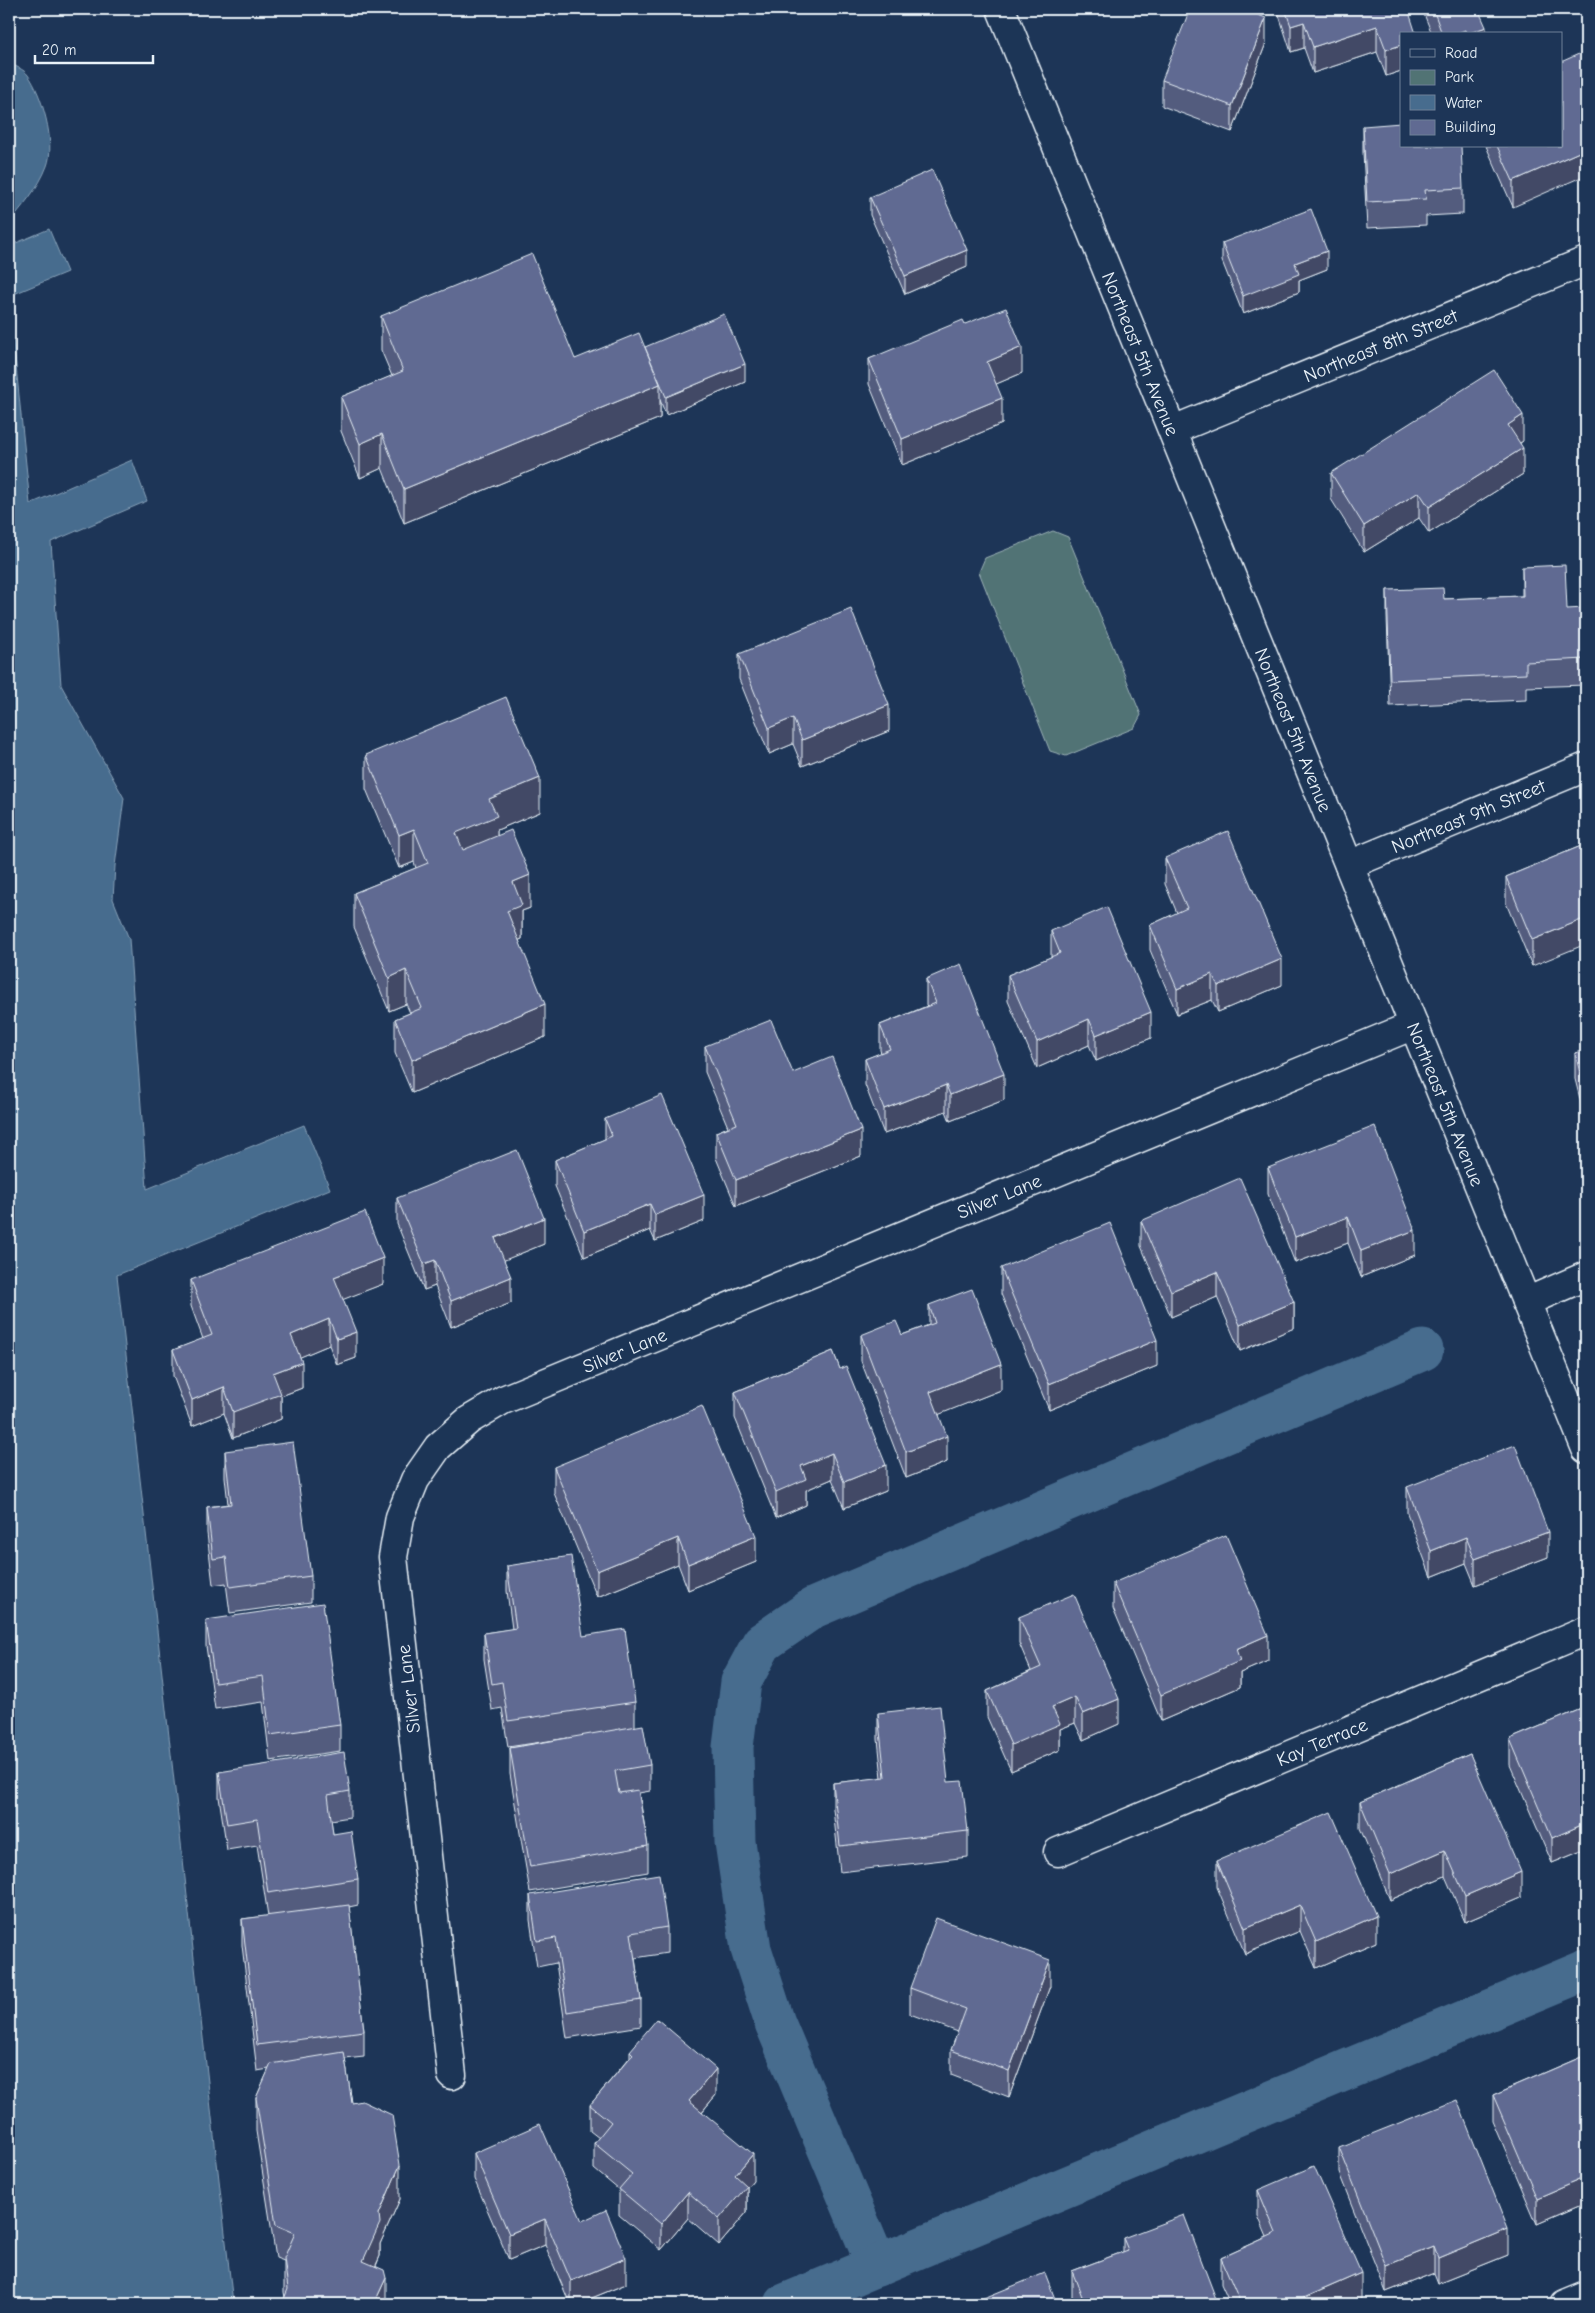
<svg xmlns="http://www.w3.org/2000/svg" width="1595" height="2313" font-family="'Comic Neue',sans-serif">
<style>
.green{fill:#517374;stroke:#9cb2b6}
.water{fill:#476c8e;stroke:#87a1b8}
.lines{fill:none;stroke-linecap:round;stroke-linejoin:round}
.canal{stroke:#476c8e;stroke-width:41}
.street-casing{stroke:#e8f1f8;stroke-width:31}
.secondary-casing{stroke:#e8f1f8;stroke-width:31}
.street{stroke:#1d3557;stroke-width:28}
.secondary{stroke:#1d3557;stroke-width:28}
.wall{fill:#535b7e;stroke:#e8f1f8}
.shaded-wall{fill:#434a66;stroke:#e8f1f8}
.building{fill:#606a92;stroke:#e8f1f8}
.labels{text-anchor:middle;stroke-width:5;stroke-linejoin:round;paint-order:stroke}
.street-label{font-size:19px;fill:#e8f1f8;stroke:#1d3557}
</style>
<rect width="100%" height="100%" fill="#1d3557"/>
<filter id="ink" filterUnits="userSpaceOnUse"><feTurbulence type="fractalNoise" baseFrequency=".02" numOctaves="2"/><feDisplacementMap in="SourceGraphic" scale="10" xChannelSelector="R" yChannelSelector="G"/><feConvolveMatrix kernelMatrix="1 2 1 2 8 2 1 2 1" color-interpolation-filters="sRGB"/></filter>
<g filter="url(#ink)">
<polygon class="green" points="1053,531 1068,537 1141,715 1134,728 1066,756 1050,751 979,572 985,558"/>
<g class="water">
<path d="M9,63c5,3 15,6 19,12 14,19 28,68 19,91 -8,22 -25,40 -38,57z"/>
<polygon points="49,229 67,272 9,296 9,246"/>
<polygon points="9,297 30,504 132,460 147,501 51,542 61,685 124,798 115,866 113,899 129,939 147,1189 304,1125 330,1189 117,1275 233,2304 9,2304"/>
</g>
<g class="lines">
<g class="canal">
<polyline points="877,2266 775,2023 751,1949 735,1842 733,1747 741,1682 762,1643 813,1608 1423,1350"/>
<polyline points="785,2304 1586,1970"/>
</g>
<g class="street-casing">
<g id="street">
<path id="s1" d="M1173,430l413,-169"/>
<path id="s2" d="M1349,865l237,-98"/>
<polyline points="1526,1302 1586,1276"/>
<path id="s3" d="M1058,1852l528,-221"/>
<path id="s4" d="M452,2075l-59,-518 7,-40 15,-37 23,-33 31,-27 34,-20 911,-375"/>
<polyline points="1564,2304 1586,2295"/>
</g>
</g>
<g class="secondary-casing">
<g id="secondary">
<path id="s5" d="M1001,9l585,1440"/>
</g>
</g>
<use href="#street" class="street"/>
<use href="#secondary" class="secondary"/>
</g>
<g class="wall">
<polygon points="1277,9 1408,9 1401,34 1401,71 1386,76 1377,52 1313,73 1304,48 1291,52"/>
<polygon points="1422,9 1478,9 1486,34 1432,34"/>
<polygon points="1266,43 1232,132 1162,106 1162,80"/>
<polygon points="1363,126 1463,188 1463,214 1426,216 1426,225 1367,228 1363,152"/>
<polygon points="1486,146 1561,146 1513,207"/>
<polygon points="870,197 967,267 905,294 870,215"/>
<polygon points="1222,243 1327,269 1299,280 1299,292 1243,314 1222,261"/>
<polygon points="381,316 575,359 645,348 745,382 666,415 660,400 660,418 404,523 382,468 360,478 341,431 341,397 392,376 381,350"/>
<polygon points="965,324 1022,373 996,384 1002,424 902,465 869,384 869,359"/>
<polygon points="1523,441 1520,443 1523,474 1429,533 1419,518 1364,552 1331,499 1331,473"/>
<polygon points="1522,567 1567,609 1586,657 1586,685 1526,687 1526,700 1390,706 1387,616 1387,590 1444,599 1522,596"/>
<polygon points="739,654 889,731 802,766 793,744 769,754 739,679"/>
<polygon points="366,755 540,812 497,830 497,836 530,908 522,911 522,939 519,940 545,1037 412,1093 395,1053 395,1019 410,1013 406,1004 389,1011 354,927 354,893 416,868 414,862 399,868 366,789"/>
<polygon points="1586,844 1532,966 1506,903 1506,877"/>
<polygon points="1165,858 1282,985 1218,1012 1212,1000 1177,1014 1150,950 1150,925 1177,913 1165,884"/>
<polygon points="1051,931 1151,1038 1096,1061 1089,1045 1037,1068 1008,1001 1008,975 1051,957"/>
<polygon points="926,979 1004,1100 950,1121 946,1111 884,1134 865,1085 865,1059 881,1053 880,1050 880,1025 927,1006 926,1005"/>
<polygon points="705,1046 793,1073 861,1156 736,1206 716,1158 716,1132 728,1127 705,1072"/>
<polygon points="1586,1050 1586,1123 1575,1079 1575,1053"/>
<polygon points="605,1119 704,1221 655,1241 650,1230 584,1257 555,1186 555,1160 605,1139"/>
<polygon points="1268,1168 1415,1255 1361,1277 1348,1243 1295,1263 1268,1194"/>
<polygon points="397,1198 544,1244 504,1260 511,1303 451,1327 435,1286 424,1290 397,1224"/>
<polygon points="1141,1221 1294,1302 1294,1328 1240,1351 1217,1297 1171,1317 1141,1246"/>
<polygon points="1001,1268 1157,1366 1049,1410 1001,1294"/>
<polygon points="191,1280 383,1284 343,1299 356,1358 337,1365 329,1345 300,1357 302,1388 281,1396 281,1419 233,1438 224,1413 192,1426 173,1376 173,1350 203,1339 191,1306"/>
<polygon points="929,1305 1001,1390 939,1414 947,1462 906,1478 861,1361 861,1335 902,1335 929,1325"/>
<polygon points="833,1351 886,1491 844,1508 832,1479 806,1490 806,1505 776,1518 735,1418 735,1392"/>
<polygon points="225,1451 311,1576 311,1602 230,1613 226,1583 213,1585 207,1533 207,1507 228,1504 225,1477"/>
<polygon points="554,1467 756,1562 688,1590 678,1564 597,1597 554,1493"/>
<polygon points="1407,1487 1548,1557 1475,1585 1466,1563 1431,1577 1407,1513"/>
<polygon points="507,1566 583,1636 635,1702 635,1726 650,1765 650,1791 639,1793 648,1846 648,1872 530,1892 510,1774 510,1748 568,1738 508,1747 502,1708 492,1710 484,1659 484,1633 512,1629 507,1591"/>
<polygon points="1113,1583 1268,1661 1240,1673 1240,1687 1161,1721 1113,1608"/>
<polygon points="1019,1617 1119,1724 1083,1740 1075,1723 1060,1729 1060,1750 1011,1771 987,1717 987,1691 1031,1671 1019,1643"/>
<polygon points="206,1620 340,1725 340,1751 270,1761 263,1702 215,1709 206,1646"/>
<polygon points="1586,1707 1586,1849 1552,1863 1510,1765 1510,1739"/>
<polygon points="878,1713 948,1782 968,1831 968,1857 840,1872 833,1809 833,1783 882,1778 878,1739"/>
<polygon points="1470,1754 1521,1898 1465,1922 1445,1876 1390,1900 1360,1828 1360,1802"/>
<polygon points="219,1772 350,1791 350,1817 331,1820 333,1834 358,1879 358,1905 349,1907 364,2031 364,2057 345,2059 352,2103 400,2199 380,2244 380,2256 376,2266 386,2304 285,2298 284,2292 284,2261 276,2258 256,2131 256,2098 269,2069 257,2071 242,1945 242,1919 268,1916 257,1845 227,1850 219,1797"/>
<polygon points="1217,1861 1376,1942 1316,1968 1300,1931 1245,1954 1217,1887"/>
<polygon points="530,1895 667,1927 667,1953 635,1958 641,2000 641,2026 567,2038 556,1963 537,1967 530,1920"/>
<polygon points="1050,1986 1009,2097 951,2075 951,2050 958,2032 910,2014 910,1988"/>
<polygon points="630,2051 716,2095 702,2112 753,2180 747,2187 747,2212 719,2245 688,2218 661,2250 619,2215 619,2190 594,2169 594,2143 599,2138 590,2131 590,2105 630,2057"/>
<polygon points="1586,2055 1586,2203 1537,2224 1493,2121 1493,2095"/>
<polygon points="1339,2147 1508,2255 1438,2283 1434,2273 1386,2292 1339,2173"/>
<polygon points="474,2153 582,2221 626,2284 577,2304 570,2304 545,2245 509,2260 474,2179"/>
<polygon points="1258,2190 1361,2299 1350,2304 1230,2304 1221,2284 1221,2258 1267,2237 1258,2216"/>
<polygon points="1123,2238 1218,2304 1075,2304 1072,2297 1072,2271 1123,2252"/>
</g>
<g class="shaded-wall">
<polygon points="1266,18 1266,43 1232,132 1232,106"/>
<polygon points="1304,22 1304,48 1291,52 1291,26"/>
<polygon points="1377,26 1377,52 1313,73 1313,47"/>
<polygon points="1486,27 1486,34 1467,34"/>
<polygon points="1465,30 1465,34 1455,34"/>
<polygon points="1401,45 1401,71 1386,76 1386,50"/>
<polygon points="1586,149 1586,175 1513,207 1513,181"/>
<polygon points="967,250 967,267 905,294 905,276"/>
<polygon points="1327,251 1327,269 1299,280 1299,292 1243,314 1243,296 1295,263"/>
<polygon points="1022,347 1022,373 987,388 987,362"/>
<polygon points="745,364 745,382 666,415 666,397"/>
<polygon points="660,384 660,418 404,523 404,489"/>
<polygon points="1002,398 1002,424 902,465 902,439"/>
<polygon points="1523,415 1523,441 1508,451 1508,425"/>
<polygon points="382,434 382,468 360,478 360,444"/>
<polygon points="1523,448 1523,474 1429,533 1429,507"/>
<polygon points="1419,492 1419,518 1364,552 1364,526"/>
<polygon points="889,705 889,731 802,766 802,740"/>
<polygon points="793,718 793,744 769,754 769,728"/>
<polygon points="540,778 540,812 497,830 497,850 456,867 456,833 489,799"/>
<polygon points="414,829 414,862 399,868 399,835"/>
<polygon points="530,875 530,908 522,911 522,939 507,945 507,911 513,882"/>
<polygon points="1586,918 1586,944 1532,966 1532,940"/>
<polygon points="1282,959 1282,985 1218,1012 1218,986"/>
<polygon points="406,970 406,1004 389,1011 389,978"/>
<polygon points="1212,974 1212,1000 1177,1014 1177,989"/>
<polygon points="545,1004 545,1037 412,1093 412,1060"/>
<polygon points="1151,1012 1151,1038 1096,1061 1096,1035"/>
<polygon points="1089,1019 1089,1045 1037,1068 1037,1042"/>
<polygon points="1004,1074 1004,1100 950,1121 950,1095"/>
<polygon points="946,1085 946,1111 884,1134 884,1109"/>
<polygon points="861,1130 861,1156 736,1206 736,1180"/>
<polygon points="704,1195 704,1221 655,1241 655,1215"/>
<polygon points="650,1204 650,1230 584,1257 584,1231"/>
<polygon points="1348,1217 1348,1243 1295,1263 1295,1237"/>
<polygon points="544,1218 544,1244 495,1264 495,1238"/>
<polygon points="1415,1230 1415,1255 1361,1277 1361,1251"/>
<polygon points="383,1258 383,1284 334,1303 334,1277"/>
<polygon points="435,1260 435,1286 424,1290 424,1264"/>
<polygon points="1217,1272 1217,1297 1171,1317 1171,1291"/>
<polygon points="511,1277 511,1303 451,1327 451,1301"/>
<polygon points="1294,1302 1294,1328 1240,1351 1240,1325"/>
<polygon points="329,1319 329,1345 291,1361 291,1335"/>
<polygon points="356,1332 356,1358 337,1365 337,1339"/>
<polygon points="1157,1340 1157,1366 1049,1410 1049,1384"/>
<polygon points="302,1362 302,1388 281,1396 281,1419 233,1438 233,1412 273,1373"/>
<polygon points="1001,1364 1001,1390 930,1418 930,1392"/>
<polygon points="224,1387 224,1413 192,1426 192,1400"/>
<polygon points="947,1436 947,1462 906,1478 906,1452"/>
<polygon points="832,1453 832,1479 806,1490 806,1505 776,1518 776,1492 801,1466"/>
<polygon points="886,1465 886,1491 844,1508 844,1482"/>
<polygon points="1548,1532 1548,1557 1475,1585 1475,1559"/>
<polygon points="756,1536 756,1562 688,1590 688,1564"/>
<polygon points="1466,1537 1466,1563 1431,1577 1431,1551"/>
<polygon points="678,1538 678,1564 597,1597 597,1571"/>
<polygon points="1268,1635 1268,1661 1240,1673 1240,1687 1161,1721 1161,1695 1236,1649"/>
<polygon points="1075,1697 1075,1723 1060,1729 1060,1750 1011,1771 1011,1745 1052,1707"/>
<polygon points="1119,1699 1119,1724 1083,1740 1083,1714"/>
<polygon points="1586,1823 1586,1849 1552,1863 1552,1838"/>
<polygon points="1445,1850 1445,1876 1390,1900 1390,1874"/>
<polygon points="1521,1872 1521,1898 1465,1922 1465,1896"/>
<polygon points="1300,1905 1300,1931 1245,1954 1245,1928"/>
<polygon points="1376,1916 1376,1942 1316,1968 1316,1942"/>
<polygon points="1050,1960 1050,1986 1009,2097 1009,2071"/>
<polygon points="716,2069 716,2095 689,2127 689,2101"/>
<polygon points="753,2154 753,2180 747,2187 747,2212 719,2245 719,2219 735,2175"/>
<polygon points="400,2165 400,2199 380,2244 380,2256 363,2294 363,2261 379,2214"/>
<polygon points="1586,2177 1586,2203 1537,2224 1537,2198"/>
<polygon points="688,2192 688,2218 661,2250 661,2224"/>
<polygon points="545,2219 545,2245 509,2260 509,2234"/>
<polygon points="1508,2229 1508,2255 1438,2283 1438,2258"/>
<polygon points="1434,2247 1434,2273 1386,2292 1386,2266"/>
<polygon points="626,2258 626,2284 577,2304 571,2304 571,2281"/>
<polygon points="1361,2273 1361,2299 1350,2304 1290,2304"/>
<polygon points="386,2278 386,2304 374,2304"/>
</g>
<g class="building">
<polygon points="1190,9 1243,9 1266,18 1232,106 1162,80"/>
<polygon points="1285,9 1408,9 1416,34 1401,34 1401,45 1386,50 1377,26 1313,47 1304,22 1291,26"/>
<polygon points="1433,9 1478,9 1486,27 1467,34 1465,30 1455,34 1442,34"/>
<polygon points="1581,53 1586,64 1586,149 1513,181 1497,146 1561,146 1561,62"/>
<polygon points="1401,123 1401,146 1461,146 1463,188 1425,190 1426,199 1367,202 1363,126"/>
<polygon points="932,170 967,250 905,276 870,197"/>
<polygon points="1311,209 1327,251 1295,263 1299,274 1243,296 1222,243"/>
<polygon points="532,254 575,359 639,333 660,384 404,489 382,434 360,444 341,397 403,371 381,316"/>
<polygon points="1006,308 1022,347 987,362 1002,398 902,439 869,359 963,320 965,324"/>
<polygon points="724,314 745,364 666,397 645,347"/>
<polygon points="1494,370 1523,415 1508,425 1523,448 1429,507 1419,492 1364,526 1331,473"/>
<polygon points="1565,565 1567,609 1584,608 1586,659 1526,662 1526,674 1390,680 1387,590 1443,588 1444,599 1523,596 1522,567"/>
<polygon points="851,609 889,705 802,740 793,718 769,728 739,654"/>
<polygon points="506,697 540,778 489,799 497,816 456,833 463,850 511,830 530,875 513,882 522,905 507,911 545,1004 412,1060 395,1019 422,1008 406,970 389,978 354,893 428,863 414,829 399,835 366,755"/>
<polygon points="1228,831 1282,959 1218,986 1212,974 1177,989 1150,925 1187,908 1165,858"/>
<polygon points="1586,844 1586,918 1532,940 1506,877"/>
<polygon points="1107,907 1151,1012 1096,1035 1089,1019 1037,1042 1008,975 1060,953 1051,931"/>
<polygon points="961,964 1004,1074 950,1095 946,1085 884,1109 865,1059 890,1049 880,1025 936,1003 926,979"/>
<polygon points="771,1020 793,1073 832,1057 861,1130 736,1180 716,1132 737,1124 705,1046"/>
<polygon points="1586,1050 1586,1097 1575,1053"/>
<polygon points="662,1095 704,1195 655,1215 650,1204 584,1231 555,1160 612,1136 605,1119"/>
<polygon points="1375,1126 1415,1230 1361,1251 1348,1217 1295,1237 1268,1168"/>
<polygon points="517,1150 544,1218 495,1238 511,1277 451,1301 435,1260 424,1264 397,1198"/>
<polygon points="1240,1178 1294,1302 1240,1325 1217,1272 1171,1291 1141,1221"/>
<polygon points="365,1212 383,1258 334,1277 356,1332 337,1339 329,1319 291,1335 302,1362 273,1373 281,1394 233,1412 224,1387 192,1400 173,1350 212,1335 191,1280"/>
<polygon points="1110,1223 1157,1340 1049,1384 1001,1268"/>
<polygon points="972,1289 1001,1364 930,1392 947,1436 906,1452 861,1335 896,1321 902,1335 935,1323 929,1305"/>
<polygon points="833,1351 840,1369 846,1366 886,1465 844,1482 832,1453 801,1466 806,1479 776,1492 735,1392"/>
<polygon points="702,1406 756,1536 688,1564 678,1538 597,1571 554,1467"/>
<polygon points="293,1442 311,1576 230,1587 226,1557 213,1559 207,1507 231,1504 225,1451"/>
<polygon points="1515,1445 1548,1532 1475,1559 1466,1537 1431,1551 1407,1487"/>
<polygon points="1226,1535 1268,1635 1236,1649 1240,1661 1161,1695 1113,1583"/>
<polygon points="571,1556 583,1636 625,1629 635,1702 508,1721 502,1682 492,1684 484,1633 516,1628 507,1566"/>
<polygon points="1074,1594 1119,1699 1083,1714 1075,1697 1052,1707 1060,1724 1011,1745 987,1691 1041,1667 1019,1617"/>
<polygon points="323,1603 340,1725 270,1735 263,1676 215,1683 206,1620"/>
<polygon points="940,1706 948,1782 962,1781 968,1831 840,1846 833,1783 885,1777 878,1713"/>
<polygon points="1586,1707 1586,1823 1552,1838 1510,1739"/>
<polygon points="643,1725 650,1765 615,1771 619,1793 638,1790 648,1846 530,1867 510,1748"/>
<polygon points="344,1752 350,1791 328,1795 333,1834 351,1831 358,1879 268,1893 257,1819 227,1824 219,1772"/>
<polygon points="1470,1754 1521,1872 1465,1896 1445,1850 1390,1874 1360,1802"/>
<polygon points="1331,1812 1376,1916 1316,1942 1300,1905 1245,1928 1217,1861"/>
<polygon points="659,1874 667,1927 631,1933 641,2000 567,2012 556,1938 537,1941 530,1895"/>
<polygon points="349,1905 364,2031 257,2045 242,1919"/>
<polygon points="936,1918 1050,1960 1009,2071 951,2050 966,2009 910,1988"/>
<polygon points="657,2019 716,2069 689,2101 753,2154 735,2175 747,2186 719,2219 688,2192 661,2224 619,2189 632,2174 594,2143 611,2122 590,2105 633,2054 630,2051"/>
<polygon points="344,2052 352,2103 362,2101 392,2115 400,2165 379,2214 380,2223 363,2261 384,2270 386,2278 374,2304 282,2304 288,2289 284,2258 295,2233 276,2225 256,2098 271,2064"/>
<polygon points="1586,2055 1586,2177 1537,2198 1493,2095"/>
<polygon points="1457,2100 1508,2229 1438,2258 1434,2247 1386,2266 1339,2147"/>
<polygon points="540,2124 582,2221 606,2210 626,2258 571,2281 545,2219 509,2234 474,2153"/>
<polygon points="1314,2166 1361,2273 1290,2304 1241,2304 1221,2258 1276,2233 1258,2190"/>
<polygon points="1184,2215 1218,2304 1085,2304 1072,2271 1128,2250 1123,2238"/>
<polygon points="1045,2273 1057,2304 981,2304 979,2300"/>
</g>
</g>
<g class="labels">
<g class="street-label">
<text dy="7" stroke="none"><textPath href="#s1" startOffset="224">Northeast 8th Street</textPath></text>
<text dy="7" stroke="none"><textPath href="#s5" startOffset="372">Northeast 5th Avenue</textPath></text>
<text dy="7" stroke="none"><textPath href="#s5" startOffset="778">Northeast 5th Avenue</textPath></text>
<text dy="7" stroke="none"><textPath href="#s2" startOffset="129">Northeast 9th Street</textPath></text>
<text dy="7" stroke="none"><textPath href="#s5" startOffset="1182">Northeast 5th Avenue</textPath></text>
<text dy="7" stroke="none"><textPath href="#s4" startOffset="1259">Silver Lane</textPath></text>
<text dy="7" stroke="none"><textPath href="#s4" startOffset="854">Silver Lane</textPath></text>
<text transform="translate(408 1689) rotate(-97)" y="7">Silver Lane</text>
<text dy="7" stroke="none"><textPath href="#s3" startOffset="286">Kay Terrace</textPath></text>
</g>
</g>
<rect width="1595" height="2313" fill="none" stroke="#1d3557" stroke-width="30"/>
<rect x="15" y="15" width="1565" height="2283" fill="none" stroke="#e8f1f8" stroke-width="2" filter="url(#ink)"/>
<rect x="1400" y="32" width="162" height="115" fill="#1d3557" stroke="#6e8097"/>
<rect x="1410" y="49" width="25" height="8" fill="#1d3557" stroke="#6e8097"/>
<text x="1445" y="58" font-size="15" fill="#e8f1f8">Road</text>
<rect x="1410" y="70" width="25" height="15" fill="#517374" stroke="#6e8097"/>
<text x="1445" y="82" font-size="15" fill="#e8f1f8">Park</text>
<rect x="1410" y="95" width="25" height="15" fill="#476c8e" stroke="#6e8097"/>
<text x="1445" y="108" font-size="15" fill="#e8f1f8">Water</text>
<rect x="1410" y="120" width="25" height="15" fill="#606a92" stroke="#6e8097"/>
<text x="1445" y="132" font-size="15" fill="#e8f1f8">Building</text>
<path d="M35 55v8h118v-8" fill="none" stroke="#e8f1f8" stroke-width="2.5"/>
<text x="42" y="55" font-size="15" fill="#e8f1f8" stroke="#1d3557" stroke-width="4" paint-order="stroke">20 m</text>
</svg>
